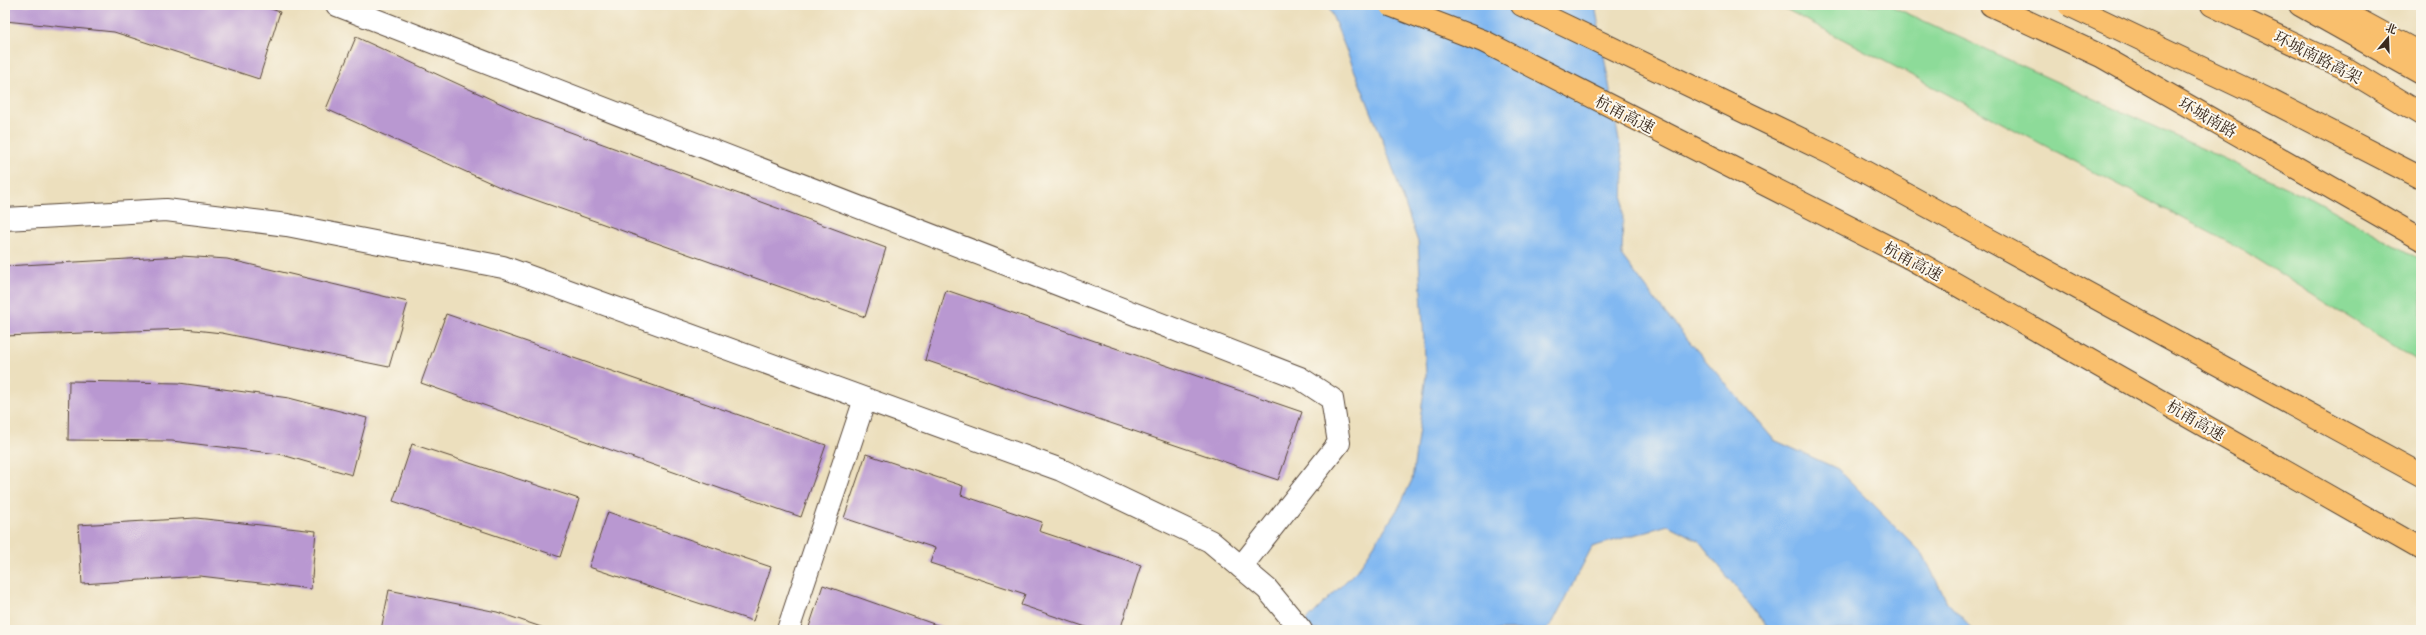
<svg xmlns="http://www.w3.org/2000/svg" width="2426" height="635" font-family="'Old Standard TT','Noto Serif SC',serif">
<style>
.green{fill:#8ddb99;stroke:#64825c}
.water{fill:#81b8f1;stroke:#5e7188}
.building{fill:#b998d1}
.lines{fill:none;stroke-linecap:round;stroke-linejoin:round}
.minor-casing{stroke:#564536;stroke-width:24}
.major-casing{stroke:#564536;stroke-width:24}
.highway-casing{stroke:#564536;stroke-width:24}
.minor{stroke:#fff;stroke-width:22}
.major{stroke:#f9bf6d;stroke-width:22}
.highway{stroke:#f9bf6d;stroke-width:22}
.highway-bridge-casing{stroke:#564536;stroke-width:24;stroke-linecap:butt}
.highway-bridge{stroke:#f9bf6d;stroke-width:22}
.labels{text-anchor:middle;stroke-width:4;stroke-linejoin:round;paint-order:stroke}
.street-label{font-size:16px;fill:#3b2a1e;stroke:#fbf7ec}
</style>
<rect width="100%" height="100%" fill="#fbf7ec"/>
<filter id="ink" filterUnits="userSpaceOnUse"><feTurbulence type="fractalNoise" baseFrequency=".025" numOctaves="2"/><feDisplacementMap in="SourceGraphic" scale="8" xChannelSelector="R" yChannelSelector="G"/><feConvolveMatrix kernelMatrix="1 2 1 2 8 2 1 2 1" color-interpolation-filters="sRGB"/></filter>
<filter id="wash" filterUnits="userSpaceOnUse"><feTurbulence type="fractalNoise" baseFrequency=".012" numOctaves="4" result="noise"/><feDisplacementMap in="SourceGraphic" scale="16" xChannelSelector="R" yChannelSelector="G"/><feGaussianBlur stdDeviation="0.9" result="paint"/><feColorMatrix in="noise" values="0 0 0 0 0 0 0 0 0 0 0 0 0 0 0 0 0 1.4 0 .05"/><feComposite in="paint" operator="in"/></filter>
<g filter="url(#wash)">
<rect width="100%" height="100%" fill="#ecdfbd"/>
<polygon class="green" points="1778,5 1889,5 2312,199 2421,260 2421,363 2243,250"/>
<polygon class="water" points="1328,5 1595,5 1624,169 1622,256 1665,313 1774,440 1838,469 1923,554 1947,602 1974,630 1770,630 1699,541 1668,525 1592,547 1553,622 1546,630 1297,630 1359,568 1399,507 1412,480 1426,375 1418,242 1385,146"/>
<g id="blocks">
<g class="building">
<polygon points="5,5 259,5 280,12 259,79 114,32 5,21"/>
<polygon points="356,37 532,118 886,248 865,317 502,188 326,109"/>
<polygon points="181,256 227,259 408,302 389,367 222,333 185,329 5,336 5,266"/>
<polygon points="946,290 1302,412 1278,480 925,360"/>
<polygon points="446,314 826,445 801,517 421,383"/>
<polygon points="69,381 179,383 289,398 367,418 352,475 279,454 172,441 68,440"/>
<polygon points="412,444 579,499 560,557 393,501"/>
<polygon points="866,454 963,486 961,495 1042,522 1039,531 1141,565 1120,630 1095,630 1021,605 1025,594 930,563 935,548 844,518"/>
<polygon points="608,512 771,567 753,621 589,567"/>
<polygon points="196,518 316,531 311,589 200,576 82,584 78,525"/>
<polygon points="823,585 951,630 808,630"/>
<polygon points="389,590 497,612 550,630 381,630"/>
</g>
</g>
</g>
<g filter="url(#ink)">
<use href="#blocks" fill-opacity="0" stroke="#564536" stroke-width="1"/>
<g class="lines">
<g class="minor-casing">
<g id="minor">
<polyline points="337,5 1300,378 1332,399 1339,443 1241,567"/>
<polyline points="5,219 166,210 287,225 503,267 1061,470 1210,541 1267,589 1301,630"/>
<polyline points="788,630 865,399"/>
</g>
</g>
<g class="major-casing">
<g id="major">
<polyline points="1991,5 2101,56 2421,239"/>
<polyline points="2331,5 2421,54"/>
</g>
</g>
<g class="highway-casing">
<g id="highway">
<polyline points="1522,5 1832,154 2421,475"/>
<polyline points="2212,5 2345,68 2421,114"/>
<polyline points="2300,5 2421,73"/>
<polyline points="1910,258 2421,549"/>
</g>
</g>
<use href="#minor" class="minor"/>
<use href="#major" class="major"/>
<use href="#highway" class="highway"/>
<g class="highway-bridge-casing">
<g id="highway-bridge">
<polyline points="1390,5 1483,41 1910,258"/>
<polyline points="2069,5 2271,101 2421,178"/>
</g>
</g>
<use href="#highway-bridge" class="highway-bridge"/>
</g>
</g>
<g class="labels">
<g class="street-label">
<text transform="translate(2318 57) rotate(27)" y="6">环城南路高架</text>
<text transform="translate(1625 114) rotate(27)" y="6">杭甬高速</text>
<text transform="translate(2208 117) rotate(30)" y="6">环城南路</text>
<text transform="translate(1913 261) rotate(28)" y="6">杭甬高速</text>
<text transform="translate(2196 420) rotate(30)" y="6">杭甬高速</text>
</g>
</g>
<rect width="2426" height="635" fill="none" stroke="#fbf7ec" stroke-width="20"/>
<g transform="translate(2388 38) rotate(19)" stroke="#fbf7ec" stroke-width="3" paint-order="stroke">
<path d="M0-3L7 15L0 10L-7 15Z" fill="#3b2a1e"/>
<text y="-6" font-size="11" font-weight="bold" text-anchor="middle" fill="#3b2a1e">北</text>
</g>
</svg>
